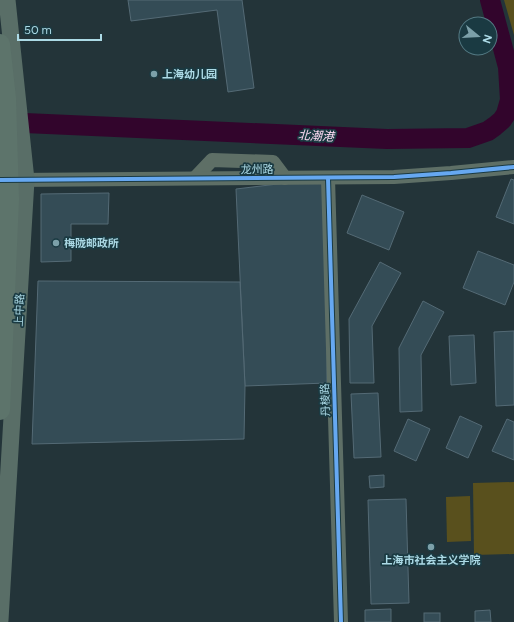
<svg xmlns="http://www.w3.org/2000/svg" width="514" height="622" font-family="Figtree,'Noto Sans SC',sans-serif">
<style>
.green{fill:#59501d}
.lines{fill:none;stroke-linecap:round;stroke-linejoin:round}
.river{stroke:#32052c;stroke-width:20}
.building{fill:#344c56;stroke:#546a75}
.minor{stroke:#5e6f66;stroke-width:14}
.major{stroke:#596e67;stroke-width:17}
.highway-bridge{stroke:#5d746b;stroke-width:20}
.cycleway-casing{stroke:#1a3a42;stroke-width:6}
.cycleway{stroke:#66a8f1;stroke-width:4}
.poi-dot{fill:#7ca0a9;stroke:#1a3a42;stroke-width:1.5}
.labels{text-anchor:middle;stroke-width:3.5;stroke-linejoin:round;paint-order:stroke}
.poi-label{font-size:11px;font-weight:bold;fill:#acdae6;stroke:#1a3a42;text-anchor:start}
.street-label{font-size:11px;fill:#acdae6;stroke:#1a3a42}
.water-label{font-size:12px;font-style:italic;fill:#fad8f1;stroke:#1a3a42}
</style>
<rect width="100%" height="100%" fill="#233439"/>
<g class="green">
<polygon points="504,0 514,0 514,35"/>
<polygon points="514,482 514,554 474,555 473,483"/>
<polygon points="470,496 471,541 447,542 446,497"/>
</g>
<g class="lines">
<polyline class="river" points="2,122 387,139 468,138 488,131 495,126 502,120 506,114 510,100 508,67 490,0"/>
</g>
<g class="building">
<polygon points="128,0 242,0 254,88 228,92 217,10 131,21"/>
<polygon points="328,178 327,383 245,386 236,189"/>
<polygon points="511,179 514,180 514,224 496,217"/>
<polygon points="109,193 108,224 71,224 71,261 41,262 41,194"/>
<polygon points="362,195 404,212 389,250 347,233"/>
<polygon points="478,251 514,265 514,282 505,305 463,288"/>
<polygon points="380,262 401,273 372,326 374,383 350,383 349,319"/>
<polygon points="38,281 240,282 245,386 244,439 32,444"/>
<polygon points="423,301 444,312 421,355 422,411 400,412 399,348"/>
<polygon points="514,331 514,405 496,406 494,332"/>
<polygon points="474,335 476,383 451,385 449,336"/>
<polygon points="378,393 381,457 354,458 351,394"/>
<polygon points="460,416 482,426 468,458 446,448"/>
<polygon points="408,419 430,429 416,461 394,451"/>
<polygon points="507,419 514,422 514,460 492,451"/>
<polygon points="384,475 384,487 370,488 369,476"/>
<polygon points="406,499 409,603 371,604 368,500"/>
<polygon points="391,609 391,622 365,622 365,610"/>
<polygon points="490,610 491,622 475,622 475,611"/>
<rect x="424" y="613" width="16" height="9"/>
</g>
<g class="lines">
<g class="minor">
<polyline points="195,178 212,160 273,162 285,178"/>
<polyline points="328,178 341,622"/>
<polyline points="15,180 394,177 451,173 514,167"/>
</g>
<polyline class="major" points="0,620 26,180 7,0"/>
<polyline class="highway-bridge" points="0,44 6,98 9,199 0,410"/>
<g class="cycleway-casing">
<g id="cycleway">
<polyline points="328,178 341,622"/>
<polyline points="0,180 394,177 451,173 514,167"/>
</g>
</g>
<use href="#cycleway" class="cycleway"/>
</g>
<g class="poi-dot">
<circle cx="154" cy="74" r="4"/>
<circle cx="56" cy="243" r="4"/>
<circle cx="431" cy="547" r="4"/>
</g>
<g class="labels">
<g class="poi-label">
<text x="162" y="78">上海幼儿园</text>
<text x="64" y="247">梅陇邮政所</text>
<text x="431" y="564" text-anchor="middle">上海市社会主义学院</text>
</g>
<g class="street-label">
<text x="257" y="173">龙州路</text>
<text transform="translate(19 310) rotate(-87)" y="4">上中路</text>
<text transform="translate(325 400) rotate(-92)" y="4">丹棱路</text>
</g>
<g class="water-label">
<text transform="translate(316 136) rotate(3)" y="4">北潮港</text>
</g>
</g>
<g transform="translate(478 36) rotate(108)"><circle r="19" fill="#1a3a42" stroke="#547a84"/>
<path d="M0-3L7 15L0 10L-7 15Z" fill="#7ca0a9"/>
<text y="-6" font-size="11" font-weight="bold" text-anchor="middle" fill="#acdae6">N</text>
</g>
<path d="M18 34v6h83v-6" fill="none" stroke="#acdae6" stroke-width="2"/>
<text x="24" y="34" font-size="12" fill="#acdae6" stroke="#1a3a42" stroke-width="3" paint-order="stroke">50 m</text>
</svg>
